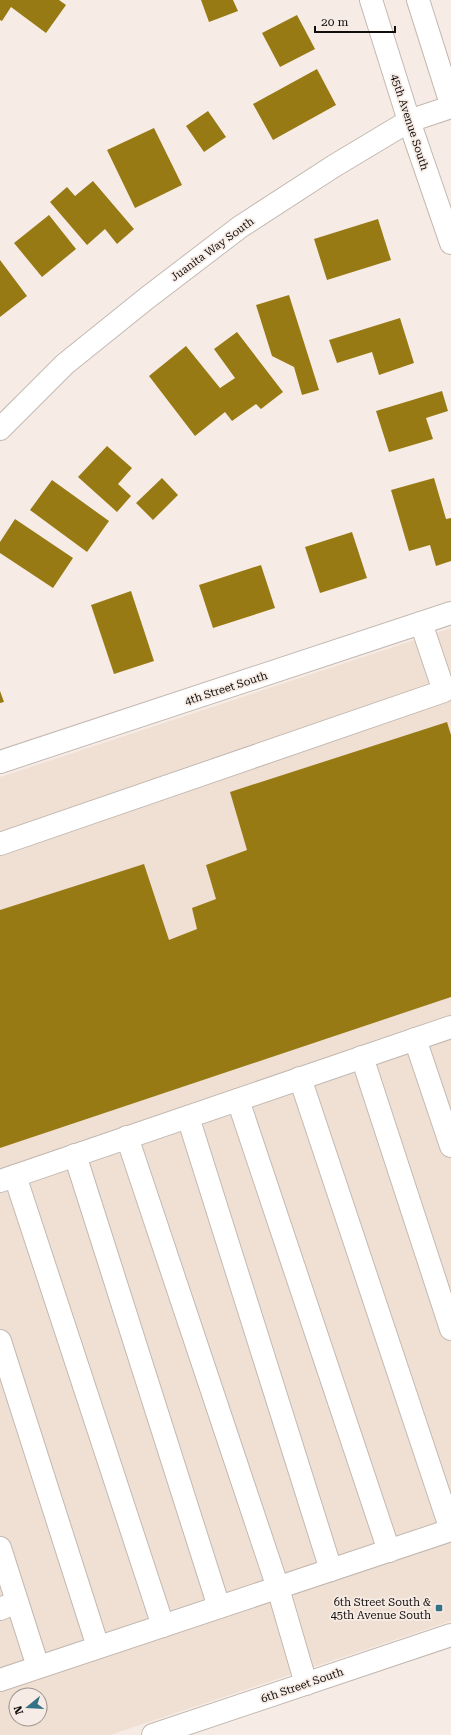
<svg xmlns="http://www.w3.org/2000/svg" width="451" height="1735" font-family="'Roboto Serif',serif">
<style>
.built{fill:#f0e0d3;fill-rule:evenodd}
.building{fill:#987a14}
.lines{fill:none;stroke-linecap:round;stroke-linejoin:round}
.minor-casing{stroke:#c3b9b2;stroke-width:24}
.minor{stroke:#fff;stroke-width:22}
.poi-dot{fill:#337287;stroke:#f7ece5;stroke-width:1.5}
.labels{text-anchor:middle;stroke-width:3.5;stroke-linejoin:round;paint-order:stroke}
.street-label{font-size:11px;fill:#120e0c;stroke:#f7ece5}
.poi-label{font-size:11px;fill:#120e0c;stroke:#f7ece5;text-anchor:end}
</style>
<rect width="100%" height="100%" fill="#f7ece5"/>
<path class="built" d="M451,628v993l-341,114h-110v-958zM16,1695h24v24h-24z"/>
<g class="building">
<polygon points="0,0 59,0 66,5 46,33 11,7 2,21 0,20"/>
<polygon points="201,0 233,0 238,11 209,22"/>
<polygon points="297,15 315,49 280,67 262,33"/>
<polygon points="317,69 336,105 273,140 253,104"/>
<polygon points="208,111 226,137 204,152 186,126"/>
<polygon points="154,128 182,185 135,208 107,150"/>
<polygon points="93,181 134,229 117,244 105,229 87,245 50,202 67,187 75,196"/>
<polygon points="49,215 76,249 42,277 14,243"/>
<polygon points="378,219 391,260 327,280 314,239"/>
<polygon points="0,260 27,296 0,317"/>
<polygon points="289,295 319,390 302,395 294,367 272,356 256,305"/>
<polygon points="400,318 414,363 379,375 372,352 337,363 329,340"/>
<polygon points="237,332 283,392 261,409 256,404 232,421 225,412 195,436 149,376 186,346 220,388 235,378 214,349"/>
<polygon points="442,391 448,411 426,418 433,439 389,452 376,411"/>
<polygon points="107,446 132,468 118,484 131,496 117,512 78,477"/>
<polygon points="162,478 178,495 153,520 136,503"/>
<polygon points="434,478 446,519 451,518 451,561 436,566 430,545 409,551 391,490"/>
<polygon points="52,480 109,521 87,552 30,510"/>
<polygon points="15,519 73,558 53,588 0,553 0,542"/>
<polygon points="352,532 367,578 320,593 305,547"/>
<polygon points="261,565 275,608 213,628 199,585"/>
<polygon points="131,591 154,661 114,674 91,605"/>
<polygon points="0,691 4,702 0,703"/>
<polygon points="447,722 451,735 451,997 0,1148 0,910 144,864 169,940 197,929 192,908 216,899 206,865 247,850 230,792"/>
</g>
<g class="lines">
<g class="minor-casing">
<g id="minor">
<polyline points="371,0 409,121 451,243"/>
<polyline points="418,0 451,104"/>
<polyline points="0,429 65,364 147,298 240,227 334,166 409,121 451,107"/>
<polyline points="0,762 451,613"/>
<polyline points="0,844 444,691 421,623"/>
<polyline points="415,1039 451,1146"/>
<polyline points="362,1057 451,1329"/>
<polyline points="300,1078 451,1530"/>
<polyline points="238,1100 389,1551"/>
<polyline points="188,1117 331,1570"/>
<polyline points="127,1137 278,1588 306,1684"/>
<polyline points="75,1155 219,1607"/>
<polyline points="15,1176 163,1626"/>
<polyline points="0,1181 451,1027"/>
<polyline points="0,1341 98,1647"/>
<polyline points="0,1548 38,1667"/>
<polyline points="0,1609 17,1602"/>
<polyline points="0,1680 451,1530"/>
<polyline points="153,1735 451,1635"/>
</g>
</g>
<use href="#minor" class="minor"/>
</g>
<rect class="poi-dot" x="435" y="1604" width="8" height="8" rx="2"/>
<g class="labels">
<g class="street-label">
<text transform="translate(410 122) rotate(72)" y="4">45th Avenue South</text>
<text transform="translate(212 249) rotate(-36)" y="4">Juanita Way South</text>
<text transform="translate(226 688) rotate(-18)" y="4">4th Street South</text>
<text transform="translate(302 1685) rotate(-19)" y="4">6th Street South</text>
</g>
<g class="poi-label">
<text x="431" y="1606">6th Street South &amp;<tspan x="431" dy="13">45th Avenue South</tspan></text>
</g>
</g>
<g transform="translate(28 1707) rotate(252)"><circle r="19" fill="#f7ece5" stroke="#9b938e"/>
<path d="M0-3L7 15L0 10L-7 15Z" fill="#337287"/>
<text y="-6" font-size="11" font-weight="bold" text-anchor="middle" fill="#120e0c">N</text>
</g>
<path d="M315 26v6h80v-6" fill="none" stroke="#120e0c" stroke-width="2"/>
<text x="321" y="26" font-size="12" fill="#120e0c" stroke="#f7ece5" stroke-width="3" paint-order="stroke">20 m</text>
</svg>
